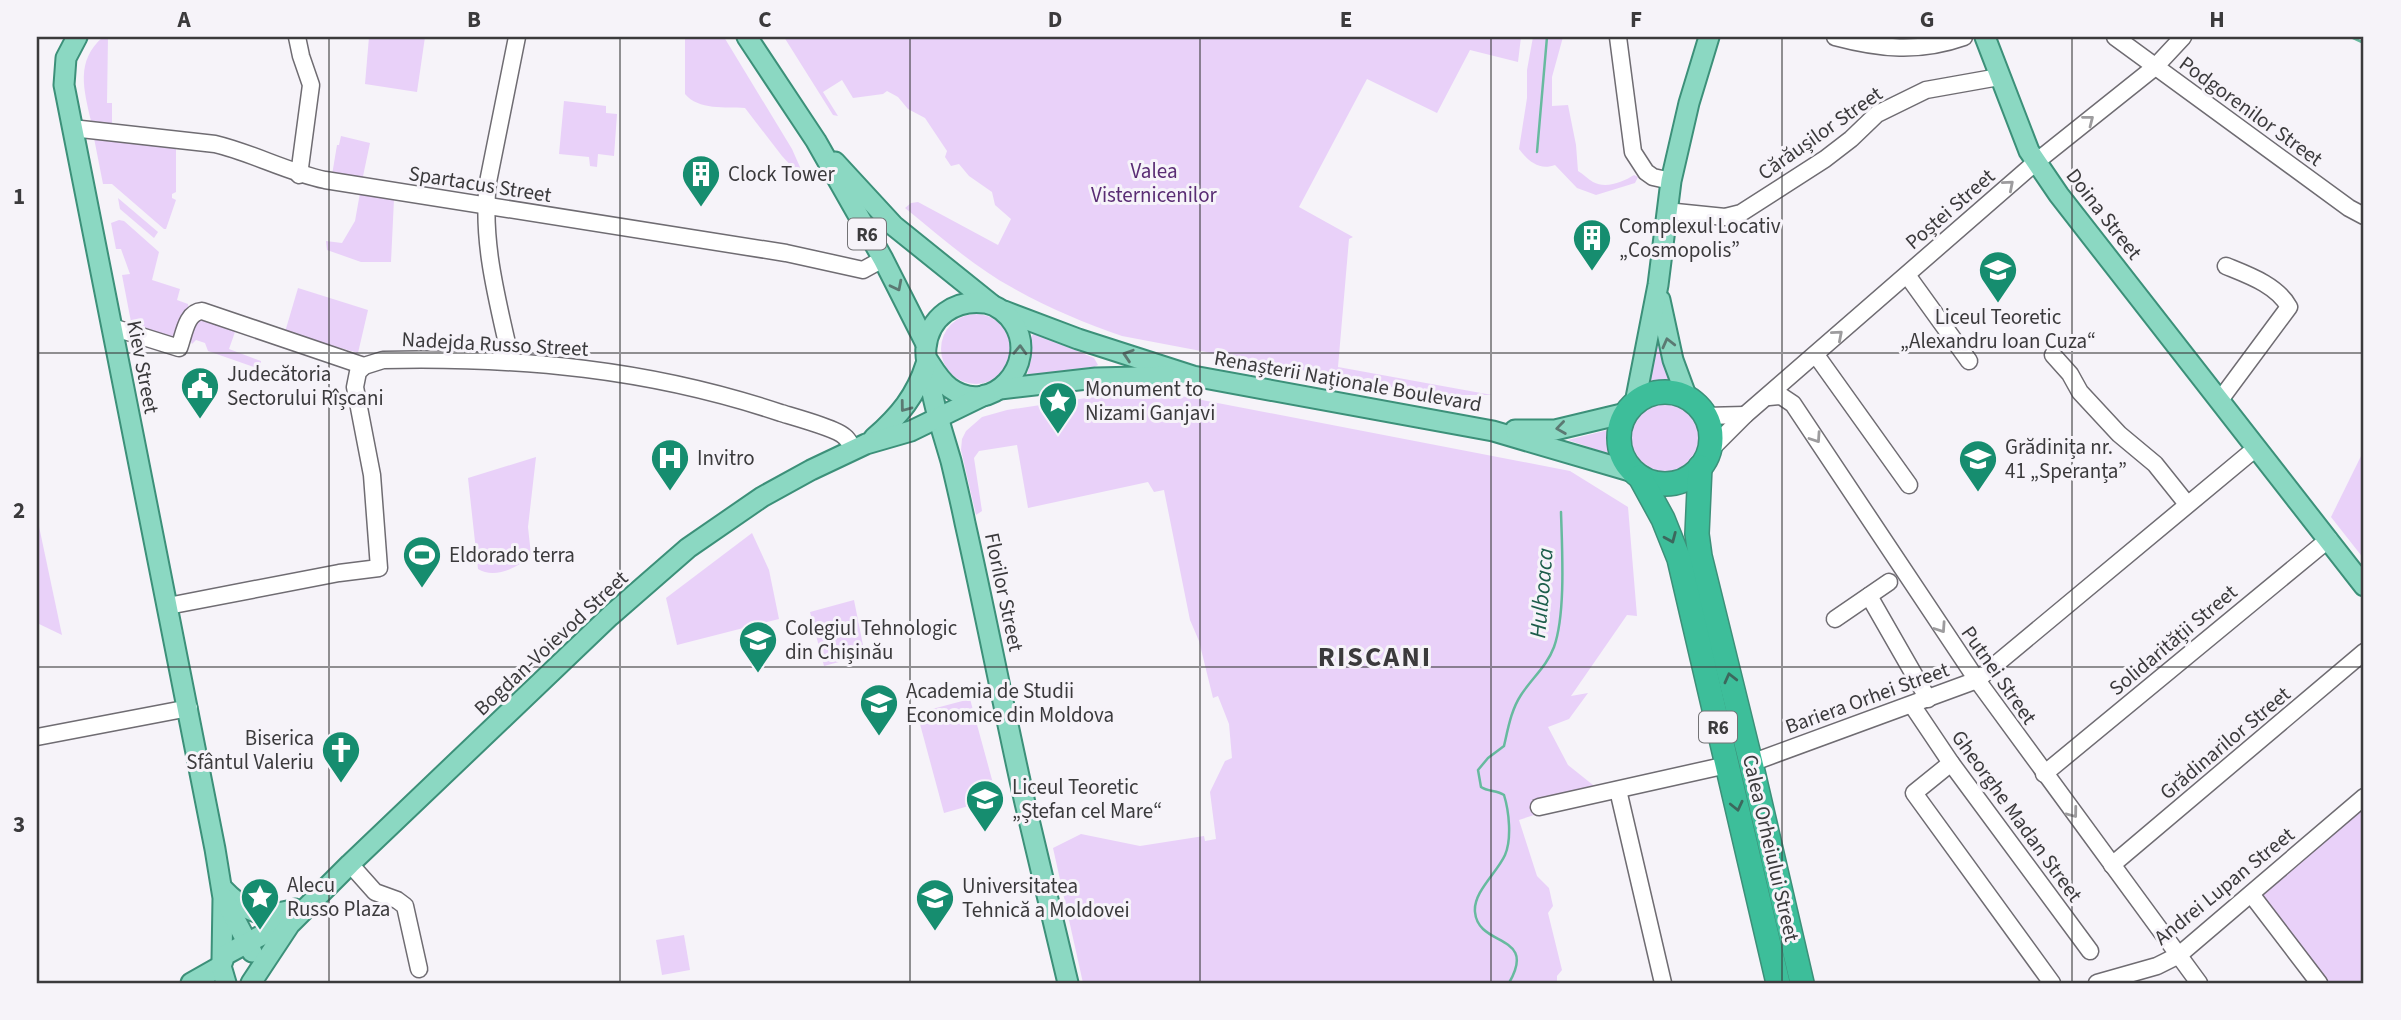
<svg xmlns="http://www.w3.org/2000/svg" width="2401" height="1020" font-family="'Source Sans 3',sans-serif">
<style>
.green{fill:#e9d1f9}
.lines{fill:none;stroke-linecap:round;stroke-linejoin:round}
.stream{stroke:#67ba9f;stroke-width:2.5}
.minor-casing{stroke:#6f6c72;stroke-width:19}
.major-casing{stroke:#3c9079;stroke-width:23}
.highway-casing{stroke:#3c9079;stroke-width:26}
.minor{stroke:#fff;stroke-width:16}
.major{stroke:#8bd8c2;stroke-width:19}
.highway{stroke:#3dbe9a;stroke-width:23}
.oneway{stroke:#9d9c9e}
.oneway2{stroke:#5b7972}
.oneway3{stroke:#3c685d}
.grid{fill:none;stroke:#3b3a3c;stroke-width:2;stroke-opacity:0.55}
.labels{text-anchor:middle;stroke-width:6;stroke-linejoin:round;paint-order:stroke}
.shield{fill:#f6f3f9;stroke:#737275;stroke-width:2}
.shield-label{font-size:19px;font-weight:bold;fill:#3b3a3c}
.street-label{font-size:21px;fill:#3b3a3c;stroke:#f6f3f9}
.park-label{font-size:21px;fill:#5a2d74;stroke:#f6f3f9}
.poi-label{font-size:21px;fill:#3b3a3c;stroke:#f6f3f9;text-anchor:start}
.water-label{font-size:23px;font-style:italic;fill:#1b5d4a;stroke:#f6f3f9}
.district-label{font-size:28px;font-weight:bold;letter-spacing:2px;fill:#3b3a3c;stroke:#f6f3f9}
.neatline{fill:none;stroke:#3b3a3c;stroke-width:2.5}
.grid-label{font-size:23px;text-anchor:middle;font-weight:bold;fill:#3b3a3c}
</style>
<rect width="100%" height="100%" fill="#f6f3f9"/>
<g class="green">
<path d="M103,37h5l-1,66h5v24l-9,-1 -3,-4 -9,-1c-7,-31 -16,-60 12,-84z"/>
<polygon points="369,37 425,37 417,92 365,84"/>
<path d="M685,37h39l68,112 15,34 -25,-27 -37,-48c-19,-1 -47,2 -60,-14z"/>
<path d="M784,37h737l-3,25 -48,-12 -33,63 -70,-34 -68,128 54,30 -4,2 -11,128 154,28h-46l-34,-4 -290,-55c-37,-13 -74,-28 -109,-48 -39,-21 -73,-52 -108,-80l6,-5 7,-1 80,43 13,-26 -16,-14 -3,-13 -23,-16 -10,-12 -8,2 -6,-9 2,-6 -22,-33 -17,-9 -10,-12 -11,-6 -4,3 -30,4 -11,-18 -19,12 15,24 -5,-1z"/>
<path d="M1533,37h30l-11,40v29l16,-1 8,40 2,26c5,3 10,8 15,11 13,7 30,0 41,-7l4,2 -3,6 -39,12 -19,-7 -22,-23c-16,6 -27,-4 -36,-16l8,-51v-28z"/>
<polygon points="564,101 606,106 606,113 617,114 614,156 598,154 597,167 590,166 589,157 559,154"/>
<polygon points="93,133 176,144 176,192 172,194 172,198 176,200 166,229 164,229 112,184 103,184"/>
<polygon points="341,136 370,143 362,181 332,175 337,145 339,145"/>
<polygon points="360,193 394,199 391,262 361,262 327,250 326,241 342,243 355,221"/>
<polygon points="118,198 158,232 154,238 120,209"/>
<polygon points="119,220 124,221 159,252 152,280 180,289 177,300 188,304 189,310 176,341 132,327 122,275 130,274 121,249 116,249 111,223"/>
<polygon points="298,288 368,310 358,353 285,332"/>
<polygon points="195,314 243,332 235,332 229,349 261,361 261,367 257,368 208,351 205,343 196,340 192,344 187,334"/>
<circle cx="976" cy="349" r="35"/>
<polygon points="1034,333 1094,358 1098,365 1094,367 1027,375 1032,356 1031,337"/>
<polygon points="1655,334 1662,359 1672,382 1660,380 1645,384"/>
<polygon points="1145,389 1570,471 1628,507 1637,616 1627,615 1571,696 1588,693 1569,719 1548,727 1568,765 1598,789 1533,803 1534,815 1519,820 1537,876 1549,888 1553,906 1548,913 1562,970 1557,976 1557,983 1083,983 1053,848 1081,834 1140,846 1204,836 1205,841 1216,839 1210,792 1225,761 1232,758 1229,724 1218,696 1213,698 1199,641 1190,620 1164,490 1154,492 1148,482 1028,508 1017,445 979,451 974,458 982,511 976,515 961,450 962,439 966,431 982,417 1007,410"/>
<circle cx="1664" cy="438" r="35"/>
<polygon points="1608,430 1606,442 1609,454 1568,440"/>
<polygon points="2364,450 2364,559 2331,517"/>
<path d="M536,457l-8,70 3,28c-12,13 -37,24 -53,14l-10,-91z"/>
<polygon points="37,517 62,635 37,623"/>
<polygon points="752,533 769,570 779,619 677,645 666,598"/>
<polygon points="854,600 865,655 824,666 810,612"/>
<polygon points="970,699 997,798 944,813 917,713"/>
<polygon points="2364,803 2364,983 2326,983 2261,895 2263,891"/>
<polygon points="684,935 690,970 662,975 656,940"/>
</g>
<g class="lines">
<g class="stream">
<polyline points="2351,37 2364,43"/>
<polyline points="1537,152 1547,37"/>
<path d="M1509,983c29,-50 -31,-35 -34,-71 -2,-20 22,-39 30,-57 7,-16 4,-44 -1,-60 -7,-5 -16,-3 -23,-8l-3,-17 10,-12 16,-12c4,-17 7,-36 17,-51 11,-17 26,-29 33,-48 12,-34 8,-98 7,-135"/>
</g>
<g class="minor-casing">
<g id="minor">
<polyline points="297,37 301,56 311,85 299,175"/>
<polyline points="1618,37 1633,152 1646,172 1653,177 1671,181"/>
<path d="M1835,37c45,12 84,16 129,0"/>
<polyline points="2115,37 2349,208 2364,216"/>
<path d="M72,128l143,16c38,9 72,28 110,36l461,73 77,17 20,-11"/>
<polyline points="1666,211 1725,217 1741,213 1825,159 1851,139 1877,114 1926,90 1999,77"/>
<polyline points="1907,275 1969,361"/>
<path d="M112,327l67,21c5,-13 7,-36 23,-37l162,55 19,-6c138,-3 267,9 398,53 13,4 57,16 64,24 4,3 6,9 9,13"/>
<polyline points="1816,355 1909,485"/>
<polyline points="2053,355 2070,374 2080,392 2119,434 2155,464 2187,504"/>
<path d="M511,361c-13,-59 -30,-118 -23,-179l29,-145"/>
<polyline points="1769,397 1781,396 1793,404 1977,680 2199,983"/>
<path d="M2220,400l69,-93c-12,-22 -41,-32 -63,-41"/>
<polyline points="1705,416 1745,415"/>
<polyline points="1709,451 1745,415 2036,162 2155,67 2183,37"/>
<polyline points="1869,596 1928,699"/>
<polyline points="168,606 339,573 379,568 372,475 355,387 358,372 364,366"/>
<polyline points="1835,619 1889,582"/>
<polyline points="1912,705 1951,763 2090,951"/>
<polyline points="37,737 189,708"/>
<polyline points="1751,763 1977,680 2256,448"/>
<polyline points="1951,763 1914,793 2052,983"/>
<polyline points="2044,774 2329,539"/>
<polyline points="1618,790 1663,983"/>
<polyline points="1539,807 1727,765"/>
<polyline points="350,864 375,892 397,900 405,906 419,969"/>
<polyline points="2112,865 2364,652"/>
<polyline points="2251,894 2319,983"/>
<polyline points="2097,983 2157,966 2179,955 2364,797"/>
</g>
</g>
<g class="major-casing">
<g id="major">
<polyline points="77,37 66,58 64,85 215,849 223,898 222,960"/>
<polyline points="747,37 816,141 883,259 926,344"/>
<polyline points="1985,37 2029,151 2059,195 2364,586"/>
<polyline points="835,162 894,226 991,304"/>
<polyline points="1660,300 1673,360 1687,398"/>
<polyline points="1004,311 1078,339 1193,376 1493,431 1633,472"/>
<path d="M927,359c7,11 13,22 23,29 41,30 89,-24 64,-64 -6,-10 -17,-19 -29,-21 -30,-4 -56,14 -59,45 -1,7 1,14 2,21 4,32 14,61 23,92 5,21 10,42 14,62 21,93 39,187 60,280 14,60 29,120 43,180"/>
<polyline points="1000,389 1096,378 1178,376"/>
<polyline points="1635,403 1658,285 1671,181 1689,103 1709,37"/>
<polyline points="1515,430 1555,430 1626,413"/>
<path d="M874,438c25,-22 42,-42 52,-74"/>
<path d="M222,888c24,25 39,31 73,21"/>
<polyline points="224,898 252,952"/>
<polyline points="191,983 221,966"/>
<polyline points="226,983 221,966 225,955 290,920"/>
<polyline points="251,983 290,924 350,864 610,616 688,548 762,497 811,470 866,444 911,431 985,395"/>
</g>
</g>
<g class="highway-casing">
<g id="highway">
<circle cx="1665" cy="438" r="46"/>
<polyline points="1700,467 1697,534 1700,556 1751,763 1802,983"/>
<polyline points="1640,477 1663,519 1679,559 1778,983"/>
</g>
</g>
<use href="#minor" class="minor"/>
<use href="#major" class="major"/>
<use href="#highway" class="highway"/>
</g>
<defs><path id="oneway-chevron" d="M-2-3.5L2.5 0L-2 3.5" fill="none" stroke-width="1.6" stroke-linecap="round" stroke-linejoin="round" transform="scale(1.75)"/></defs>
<g class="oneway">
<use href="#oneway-chevron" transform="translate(2089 120) rotate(-38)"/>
<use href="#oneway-chevron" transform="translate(2009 185) rotate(-41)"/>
<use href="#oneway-chevron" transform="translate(1838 335) rotate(-41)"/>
<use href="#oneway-chevron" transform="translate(1816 438) rotate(56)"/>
<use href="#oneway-chevron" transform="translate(1941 628) rotate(56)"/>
<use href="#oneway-chevron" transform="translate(2073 813) rotate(53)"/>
</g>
<g class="oneway2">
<use href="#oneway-chevron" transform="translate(897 286) rotate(63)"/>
<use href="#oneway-chevron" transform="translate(1668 343) rotate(-104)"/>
<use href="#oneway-chevron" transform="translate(1020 350) rotate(-88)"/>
<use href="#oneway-chevron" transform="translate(1128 355) rotate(-162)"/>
<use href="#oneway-chevron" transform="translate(905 407) rotate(127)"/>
<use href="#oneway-chevron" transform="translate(1561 428) rotate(172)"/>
</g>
<g class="oneway3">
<use href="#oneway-chevron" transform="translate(1671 538) rotate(67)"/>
<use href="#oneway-chevron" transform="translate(1730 678) rotate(-104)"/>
<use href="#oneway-chevron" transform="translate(1737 806) rotate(77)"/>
</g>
<path class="grid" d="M329,37v946M620,37v946M910,37v946M1200,37v946M1491,37v946M1782,37v946M2072,37v946M37,353h2327M37,667h2327"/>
<defs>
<g id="building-pin" transform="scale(2.0125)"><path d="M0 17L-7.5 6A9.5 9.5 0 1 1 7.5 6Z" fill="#168d6f" stroke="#f6f3f9"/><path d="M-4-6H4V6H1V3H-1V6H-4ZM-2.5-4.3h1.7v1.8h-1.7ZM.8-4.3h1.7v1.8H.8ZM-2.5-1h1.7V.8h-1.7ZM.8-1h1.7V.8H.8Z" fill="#fff"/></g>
<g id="school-pin" transform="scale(2.0125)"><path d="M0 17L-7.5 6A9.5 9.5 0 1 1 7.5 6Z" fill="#168d6f" stroke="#f6f3f9"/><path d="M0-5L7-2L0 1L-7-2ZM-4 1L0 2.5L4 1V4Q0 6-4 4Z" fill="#fff"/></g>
<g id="civic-pin" transform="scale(2.0125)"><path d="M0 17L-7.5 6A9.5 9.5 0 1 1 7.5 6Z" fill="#168d6f" stroke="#f6f3f9"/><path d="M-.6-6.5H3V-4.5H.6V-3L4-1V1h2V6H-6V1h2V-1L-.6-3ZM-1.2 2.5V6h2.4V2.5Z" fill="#fff"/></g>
<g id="sight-pin" transform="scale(2.0125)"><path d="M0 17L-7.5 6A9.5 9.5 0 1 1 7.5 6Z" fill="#168d6f" stroke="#f6f3f9"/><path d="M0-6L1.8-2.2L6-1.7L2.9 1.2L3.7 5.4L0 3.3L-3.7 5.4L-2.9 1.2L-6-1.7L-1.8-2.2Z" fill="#fff"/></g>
<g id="hospital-pin" transform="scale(2.0125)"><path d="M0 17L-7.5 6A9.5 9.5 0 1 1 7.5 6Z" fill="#168d6f" stroke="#f6f3f9"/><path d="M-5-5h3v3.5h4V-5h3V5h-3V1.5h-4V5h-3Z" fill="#fff"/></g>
<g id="stadium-pin" transform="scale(2.0125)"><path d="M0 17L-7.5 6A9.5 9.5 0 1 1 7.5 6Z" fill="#168d6f" stroke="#f6f3f9"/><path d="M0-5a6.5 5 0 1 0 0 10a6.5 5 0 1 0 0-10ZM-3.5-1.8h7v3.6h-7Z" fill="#fff"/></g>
<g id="university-pin" transform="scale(2.0125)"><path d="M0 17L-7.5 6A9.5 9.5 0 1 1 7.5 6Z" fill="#168d6f" stroke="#f6f3f9"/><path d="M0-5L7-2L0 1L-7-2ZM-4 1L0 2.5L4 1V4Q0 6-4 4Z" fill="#fff"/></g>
<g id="church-pin" transform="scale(2.0125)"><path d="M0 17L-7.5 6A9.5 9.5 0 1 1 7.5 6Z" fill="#168d6f" stroke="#f6f3f9"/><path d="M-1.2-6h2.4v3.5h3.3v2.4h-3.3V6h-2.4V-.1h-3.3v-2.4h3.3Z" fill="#fff"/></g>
</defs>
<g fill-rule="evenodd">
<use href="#building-pin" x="701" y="174"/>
<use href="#building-pin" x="1592" y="238"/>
<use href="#school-pin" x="1998" y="270"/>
<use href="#civic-pin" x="200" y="386"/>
<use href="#sight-pin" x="1058" y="401"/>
<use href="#hospital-pin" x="670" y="458"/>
<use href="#school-pin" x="1978" y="459"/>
<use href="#stadium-pin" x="422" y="555"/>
<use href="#university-pin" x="758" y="640"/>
<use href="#university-pin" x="879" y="703"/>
<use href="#church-pin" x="341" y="750"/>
<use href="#school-pin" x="985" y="799"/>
<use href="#sight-pin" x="260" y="897"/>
<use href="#university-pin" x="935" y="898"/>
</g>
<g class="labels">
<g class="shield">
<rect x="848" y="218.5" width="38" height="31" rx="5"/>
<rect x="1699" y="711.5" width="38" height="31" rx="5"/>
</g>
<g class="shield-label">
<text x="867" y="241">R6</text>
<text x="1718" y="734">R6</text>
</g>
<g class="street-label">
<text transform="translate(2251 111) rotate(36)" y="7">Podgorenilor Street</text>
<text transform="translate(1820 133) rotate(-35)" y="7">Cărăușilor Street</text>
<text transform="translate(480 184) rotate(9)" y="7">Spartacus Street</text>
<text transform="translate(1950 209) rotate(-41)" y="7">Poștei Street</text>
<text transform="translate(2104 214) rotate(52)" y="7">Doina Street</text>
<text transform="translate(495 344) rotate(3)" y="7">Nadejda Russo Street</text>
<text transform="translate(143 367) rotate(79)" y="7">Kiev Street</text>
<text transform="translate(1348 381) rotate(10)" y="7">Renașterii Naționale Boulevard</text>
<text transform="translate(1004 592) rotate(78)" y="7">Florilor Street</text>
<text transform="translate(2173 640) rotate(-40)" y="7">Solidarității Street</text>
<text transform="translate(551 643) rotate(-43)" y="7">Bogdan-Voievod Street</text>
<text transform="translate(1999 675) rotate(55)" y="7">Putnei Street</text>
<text transform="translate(1867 698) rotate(-20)" y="7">Bariera Orhei Street</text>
<text transform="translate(2225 743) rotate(-40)" y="7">Grădinarilor Street</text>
<text transform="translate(2017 816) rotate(54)" y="7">Gheorghe Madan Street</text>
<text transform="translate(1771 848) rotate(77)" y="7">Calea Orheiului Street</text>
<text transform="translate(2224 886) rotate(-39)" y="7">Andrei Lupan Street</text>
</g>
<g class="park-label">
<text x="1154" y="178">Valea<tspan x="1154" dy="24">Visternicenilor</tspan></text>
</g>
<g class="poi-label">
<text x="728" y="181">Clock Tower</text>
<text x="1619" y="233">Complexul Locativ<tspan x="1619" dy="24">„Cosmopolis”</tspan></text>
<text x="1998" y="324" text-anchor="middle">Liceul Teoretic<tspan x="1998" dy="24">„Alexandru Ioan Cuza“</tspan></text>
<text x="227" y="381">Judecătoria<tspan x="227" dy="24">Sectorului Rîșcani</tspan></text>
<text x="1085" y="396">Monument to<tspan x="1085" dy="24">Nizami Ganjavi</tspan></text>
<text x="2005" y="454">Grădinița nr.<tspan x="2005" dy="24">41 „Speranța”</tspan></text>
<text x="697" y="465">Invitro</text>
<text x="449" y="562">Eldorado terra</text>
<text x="785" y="635">Colegiul Tehnologic<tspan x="785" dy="24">din Chișinău</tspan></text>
<text x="906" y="698">Academia de Studii<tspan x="906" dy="24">Economice din Moldova</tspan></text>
<text x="314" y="745" text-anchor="end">Biserica<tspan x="314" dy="24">Sfântul Valeriu</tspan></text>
<text x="1012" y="794">Liceul Teoretic<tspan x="1012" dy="24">„Ștefan cel Mare“</tspan></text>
<text x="287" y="892">Alecu<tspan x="287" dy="24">Russo Plaza</tspan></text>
<text x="962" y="893">Universitatea<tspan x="962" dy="24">Tehnică a Moldovei</tspan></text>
</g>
<g class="water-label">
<text transform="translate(1541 593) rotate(-85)" y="8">Hulboaca</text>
</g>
<g class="district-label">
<text x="1375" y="666">RISCANI</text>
</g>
</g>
<rect width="2401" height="1020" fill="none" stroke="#f6f3f9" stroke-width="77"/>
<rect x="38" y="38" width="2324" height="944" class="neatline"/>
<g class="grid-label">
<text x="184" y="27">A</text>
<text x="474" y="27">B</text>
<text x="765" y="27">C</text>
<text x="1055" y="27">D</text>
<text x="1346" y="27">E</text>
<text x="1636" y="27">F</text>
<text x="1927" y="27">G</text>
<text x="2217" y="27">H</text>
<text x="19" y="204">1</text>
<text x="19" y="518">2</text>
<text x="19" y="832">3</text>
</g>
</svg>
